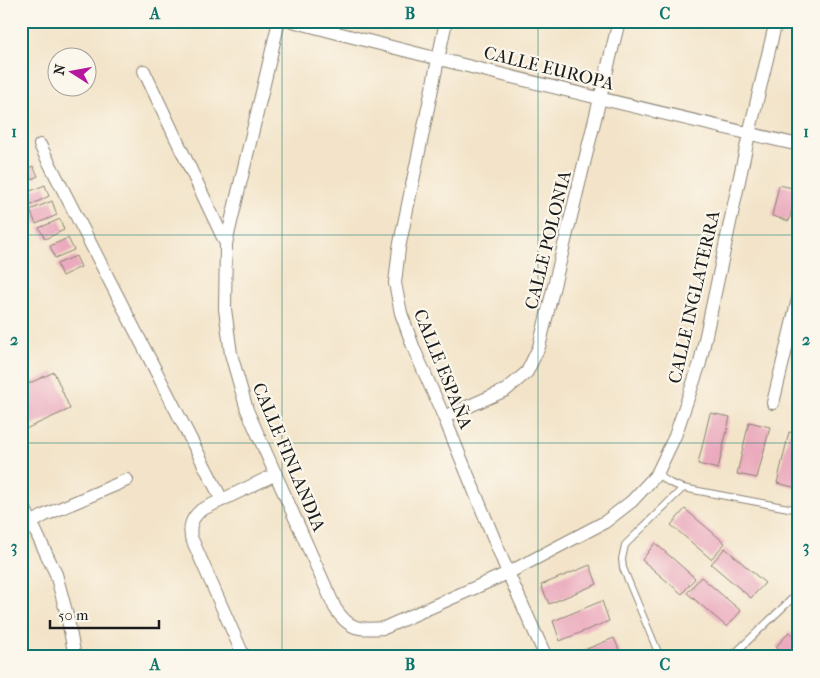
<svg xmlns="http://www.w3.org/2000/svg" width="820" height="678" font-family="'IM FELL French Canon',serif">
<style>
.building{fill:#ebabbe}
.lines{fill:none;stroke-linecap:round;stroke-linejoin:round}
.service-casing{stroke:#888072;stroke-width:8}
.minor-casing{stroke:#888072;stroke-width:14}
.service{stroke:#fff;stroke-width:6}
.minor{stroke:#fff;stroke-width:12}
.grid{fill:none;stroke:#0f766e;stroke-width:1;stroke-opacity:0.55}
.labels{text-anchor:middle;stroke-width:4.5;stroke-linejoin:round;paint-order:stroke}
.street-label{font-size:18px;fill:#1c1c1c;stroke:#fbf7ec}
.neatline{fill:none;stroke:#0f766e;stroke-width:2}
.grid-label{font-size:16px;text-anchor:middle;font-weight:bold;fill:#0f766e}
</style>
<rect width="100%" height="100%" fill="#fbf7ec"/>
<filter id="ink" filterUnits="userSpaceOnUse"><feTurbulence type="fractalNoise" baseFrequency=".02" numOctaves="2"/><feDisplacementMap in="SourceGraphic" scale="10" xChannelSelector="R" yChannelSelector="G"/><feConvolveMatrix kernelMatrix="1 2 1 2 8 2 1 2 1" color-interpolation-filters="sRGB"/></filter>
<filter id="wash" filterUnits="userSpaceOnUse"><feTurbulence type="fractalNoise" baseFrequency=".0096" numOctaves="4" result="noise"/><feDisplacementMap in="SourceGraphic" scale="20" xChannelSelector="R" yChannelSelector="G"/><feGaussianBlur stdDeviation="1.12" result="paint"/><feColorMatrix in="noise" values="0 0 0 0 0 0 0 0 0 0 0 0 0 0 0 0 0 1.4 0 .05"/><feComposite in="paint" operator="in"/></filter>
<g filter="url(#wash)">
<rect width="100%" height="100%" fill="#f3e4c9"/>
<g id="blocks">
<g class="building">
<polygon points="24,149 29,162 21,166 21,150"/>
<polygon points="33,166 38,176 21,184 21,171"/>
<polygon points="45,185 49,196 29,206 23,194"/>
<polygon points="779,185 797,189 789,221 772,216"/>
<polygon points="52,201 57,215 36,224 30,210"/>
<polygon points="60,219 64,230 45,239 39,228"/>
<polygon points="68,238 74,250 55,258 50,246"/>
<polygon points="76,256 81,267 62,276 57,264"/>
<polygon points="54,372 70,409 21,431 21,387"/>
<polygon points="710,413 730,417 718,469 698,464"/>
<polygon points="749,422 770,427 757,478 737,474"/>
<polygon points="789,432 799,434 799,481 797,488 777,483"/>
<polygon points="685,509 725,543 711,559 671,525"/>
<polygon points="655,543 695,578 682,594 642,560"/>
<polygon points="725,548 765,583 751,598 711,564"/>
<polygon points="590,565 597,584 549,604 541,585"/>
<polygon points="701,577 741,611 727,627 687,593"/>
<polygon points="602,601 609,621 560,641 553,621"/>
<polygon points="789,632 799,640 799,657 786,657 776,647"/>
<polygon points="614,638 622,657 567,657"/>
</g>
</g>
</g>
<g filter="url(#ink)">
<use href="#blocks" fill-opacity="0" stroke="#888072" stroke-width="1"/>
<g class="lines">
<g class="service-casing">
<g id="service">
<polyline points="657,474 670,483 683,488 799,510"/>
<polyline points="660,657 623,568 622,559 625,545 683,488"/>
<polyline points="731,657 799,592"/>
</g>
</g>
<g class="minor-casing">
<g id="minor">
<path d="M279,21l-48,201 -5,22 -1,65 6,45 16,56 88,198c14,22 24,22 49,20l124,-55 97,-51 27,-21 25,-27 18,-38 25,-73 49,-229 27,-113"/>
<path d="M292,21c168,45 338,85 507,124"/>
<polyline points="446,21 399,248 395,283 401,313 414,349 444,417 508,573 546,657"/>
<polyline points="144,71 226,244"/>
<polyline points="40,145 222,500"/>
<polyline points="773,403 799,295"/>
<polyline points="444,417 506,390 527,372 539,347 619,21"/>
<polyline points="21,501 56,574 67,615 75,657"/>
<polyline points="21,529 45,515 127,480"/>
<path d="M244,657l-53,-120c-2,-12 1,-19 10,-27l75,-36"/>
</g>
</g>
<use href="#service" class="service"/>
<use href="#minor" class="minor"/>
</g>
</g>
<path class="grid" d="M282,21v636M538,21v636M21,235h778M21,443h778"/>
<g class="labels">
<g class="street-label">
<text transform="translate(549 68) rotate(14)" y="6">CALLE EUROPA</text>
<text transform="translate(548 240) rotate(-76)" y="6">CALLE POLONIA</text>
<text transform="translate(694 297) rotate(-77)" y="6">CALLE INGLATERRA</text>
<text transform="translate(443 369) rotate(68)" y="6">CALLE ESPAÑA</text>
<text transform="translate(289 457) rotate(67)" y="6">CALLE FINLANDIA</text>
</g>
</g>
<rect width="820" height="678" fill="none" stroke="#fbf7ec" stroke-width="55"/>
<g transform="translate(72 72) rotate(281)"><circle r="24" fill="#fbf7ec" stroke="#a29f99"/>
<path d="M0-4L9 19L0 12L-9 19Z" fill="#b5179e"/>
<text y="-8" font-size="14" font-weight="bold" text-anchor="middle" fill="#1c1c1c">N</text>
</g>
<path d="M50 620v8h109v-8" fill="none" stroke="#1c1c1c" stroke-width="2.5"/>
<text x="58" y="620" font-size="15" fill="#1c1c1c" stroke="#fbf7ec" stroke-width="4" paint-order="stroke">50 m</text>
<rect x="28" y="28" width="764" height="622" class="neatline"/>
<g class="grid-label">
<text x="155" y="19">A</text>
<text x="410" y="19">B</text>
<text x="665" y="19">C</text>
<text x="14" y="137">1</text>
<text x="806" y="137">1</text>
<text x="14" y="345">2</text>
<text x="806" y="345">2</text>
<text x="14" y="552">3</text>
<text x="806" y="552">3</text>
<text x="155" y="670">A</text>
<text x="410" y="670">B</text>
<text x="665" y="670">C</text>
</g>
</svg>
